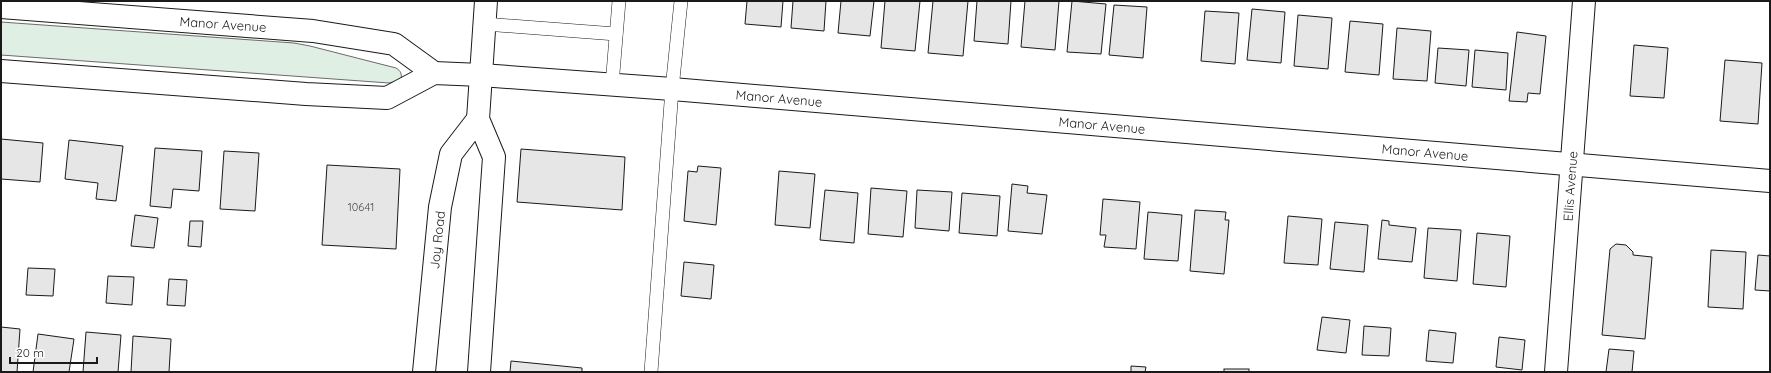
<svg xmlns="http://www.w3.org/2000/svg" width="1771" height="373" font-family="Quicksand,sans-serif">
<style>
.green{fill:#e0efe3;stroke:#6a6a6a}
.building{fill:#e6e6e6;stroke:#1a1a1a}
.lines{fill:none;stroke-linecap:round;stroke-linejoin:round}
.service-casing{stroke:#1a1a1a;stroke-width:14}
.minor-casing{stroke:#1a1a1a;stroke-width:24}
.tertiary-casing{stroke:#1a1a1a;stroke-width:24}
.service{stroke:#fff;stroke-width:13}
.minor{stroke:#fff;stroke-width:22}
.tertiary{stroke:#fff;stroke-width:22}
.labels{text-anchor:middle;stroke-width:3;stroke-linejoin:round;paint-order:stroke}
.number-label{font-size:11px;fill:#4d4d4d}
.street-label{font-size:13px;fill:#1a1a1a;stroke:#fff}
</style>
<rect width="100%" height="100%" fill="#fff"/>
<path class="green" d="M1,22l293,21 16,3 86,22c5,3 6,6 5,12l-12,3 -388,-28z"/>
<g class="building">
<polygon points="747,1 783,1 781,27 745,24"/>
<polygon points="793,1 826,1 824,31 791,28"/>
<polygon points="841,1 874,1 870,36 838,33"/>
<polygon points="885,1 920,1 915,51 881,48"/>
<polygon points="933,1 968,1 963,56 928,53"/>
<polygon points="977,1 1011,1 1008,44 974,41"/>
<polygon points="1025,1 1059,1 1055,50 1021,47"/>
<polygon points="1072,1 1106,4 1101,54 1067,52"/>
<polygon points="1114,5 1147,7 1143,58 1109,55"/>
<polygon points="1252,9 1285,12 1281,63 1247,60"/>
<polygon points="1205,11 1239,13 1235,64 1201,61"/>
<polygon points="1298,15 1332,18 1328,69 1294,66"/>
<polygon points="1350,21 1383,24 1379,75 1345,72"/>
<polygon points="1397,28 1431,31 1427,81 1393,79"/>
<polygon points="1517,32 1546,36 1540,94 1528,93 1527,102 1509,101"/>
<polygon points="1634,45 1668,48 1664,98 1630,96"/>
<polygon points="1438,48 1469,50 1466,86 1435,83"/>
<polygon points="1475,50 1508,53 1506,90 1472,87"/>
<polygon points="1725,60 1762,63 1758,124 1720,121"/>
<polygon points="1,139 43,143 40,182 1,179"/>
<polygon points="69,140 123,146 116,201 96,199 98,183 65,179"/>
<polygon points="155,148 202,151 199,191 173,189 171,208 150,206"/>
<polygon points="521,149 625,157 622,210 517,202"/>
<polygon points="224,151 259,153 255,211 220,209"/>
<polygon points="327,165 400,169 396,249 322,245"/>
<polygon points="698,166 721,168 716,225 684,221 688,171 697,172"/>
<polygon points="779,171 815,174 810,228 775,225"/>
<polygon points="1012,184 1028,186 1027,193 1047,195 1042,234 1008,231"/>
<polygon points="871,188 907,191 903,237 868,234"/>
<polygon points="825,190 858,193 854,243 820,240"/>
<polygon points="917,190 952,192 949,231 915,228"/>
<polygon points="962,193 1000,196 997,236 959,233"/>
<polygon points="1103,199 1140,202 1136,249 1104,247 1106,235 1100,235"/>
<polygon points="1195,210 1226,212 1225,220 1229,220 1224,274 1190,271"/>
<polygon points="1148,212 1182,215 1178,261 1144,259"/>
<polygon points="135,215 158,218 154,248 131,246"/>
<polygon points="1288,216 1322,219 1318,265 1284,263"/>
<polygon points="1382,220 1389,221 1389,225 1416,228 1412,262 1378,259"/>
<polygon points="190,221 203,221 201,247 188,246"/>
<polygon points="1335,222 1368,225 1364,272 1330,269"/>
<polygon points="1428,228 1461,230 1457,281 1424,278"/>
<polygon points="1477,233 1510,236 1506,287 1473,284"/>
<polygon points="1616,244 1626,245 1633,252 1633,255 1652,257 1645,339 1602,335 1610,249"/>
<polygon points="1711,250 1746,252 1743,309 1708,307"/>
<polygon points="1758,255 1770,256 1770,291 1755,290"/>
<polygon points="684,262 714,265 711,299 681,296"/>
<polygon points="28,268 55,269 53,296 26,295"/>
<polygon points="108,276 134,277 132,305 106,303"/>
<polygon points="169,279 187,280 185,306 167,305"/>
<polygon points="1322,317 1350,320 1346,353 1317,350"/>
<polygon points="1364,326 1391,328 1389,356 1362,355"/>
<polygon points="1,327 20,329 17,372 1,372"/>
<polygon points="1429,330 1456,333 1453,363 1426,361"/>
<polygon points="86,332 121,335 118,372 83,372"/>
<polygon points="38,334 74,339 69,372 33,372"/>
<polygon points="133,336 171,339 169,372 131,372"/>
<polygon points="1499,337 1525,340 1522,370 1496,367"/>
<polygon points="1609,349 1634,351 1632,372 1606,372"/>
<polygon points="511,361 582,368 582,372 510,372"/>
<polygon points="1131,366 1146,367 1145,372 1131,372"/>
<rect x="1224" y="369" width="25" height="3"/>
</g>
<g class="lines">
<g class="service-casing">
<g id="service">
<polyline points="485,24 616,34"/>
<polyline points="612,85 619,1"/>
<polyline points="651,372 672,89 681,1"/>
</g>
</g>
<g class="minor-casing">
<g id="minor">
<polyline points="1,7 313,31 394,44 434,73"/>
<polyline points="1,71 306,94 387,98 434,73 481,75 672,89 1770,181"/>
<polyline points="1556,372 1584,1"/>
</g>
</g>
<g class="tertiary-casing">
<g id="tertiary">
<polyline points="424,372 440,207 451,154 478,119"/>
<polyline points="479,372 494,157 478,119 486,1"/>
</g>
</g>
<use href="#service" class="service"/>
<use href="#minor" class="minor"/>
<use href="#tertiary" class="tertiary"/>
</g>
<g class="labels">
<g class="number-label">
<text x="361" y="211">10641</text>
</g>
<g class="street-label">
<text transform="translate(223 24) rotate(4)" y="5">Manor Avenue</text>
<text transform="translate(779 98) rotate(5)" y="5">Manor Avenue</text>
<text transform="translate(1102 125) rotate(5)" y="5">Manor Avenue</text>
<text transform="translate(1425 152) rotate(5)" y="5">Manor Avenue</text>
<text transform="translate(1570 186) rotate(-86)" y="5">Ellis Avenue</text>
<text transform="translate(437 240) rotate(-84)" y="5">Joy Road</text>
</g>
</g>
<rect width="1771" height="373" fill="none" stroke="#1a1a1a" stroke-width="4"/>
<path d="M10 357v6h87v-6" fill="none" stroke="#1a1a1a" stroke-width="2"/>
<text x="16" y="357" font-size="12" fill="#1a1a1a" stroke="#ffffff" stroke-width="3" paint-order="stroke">20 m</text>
</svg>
